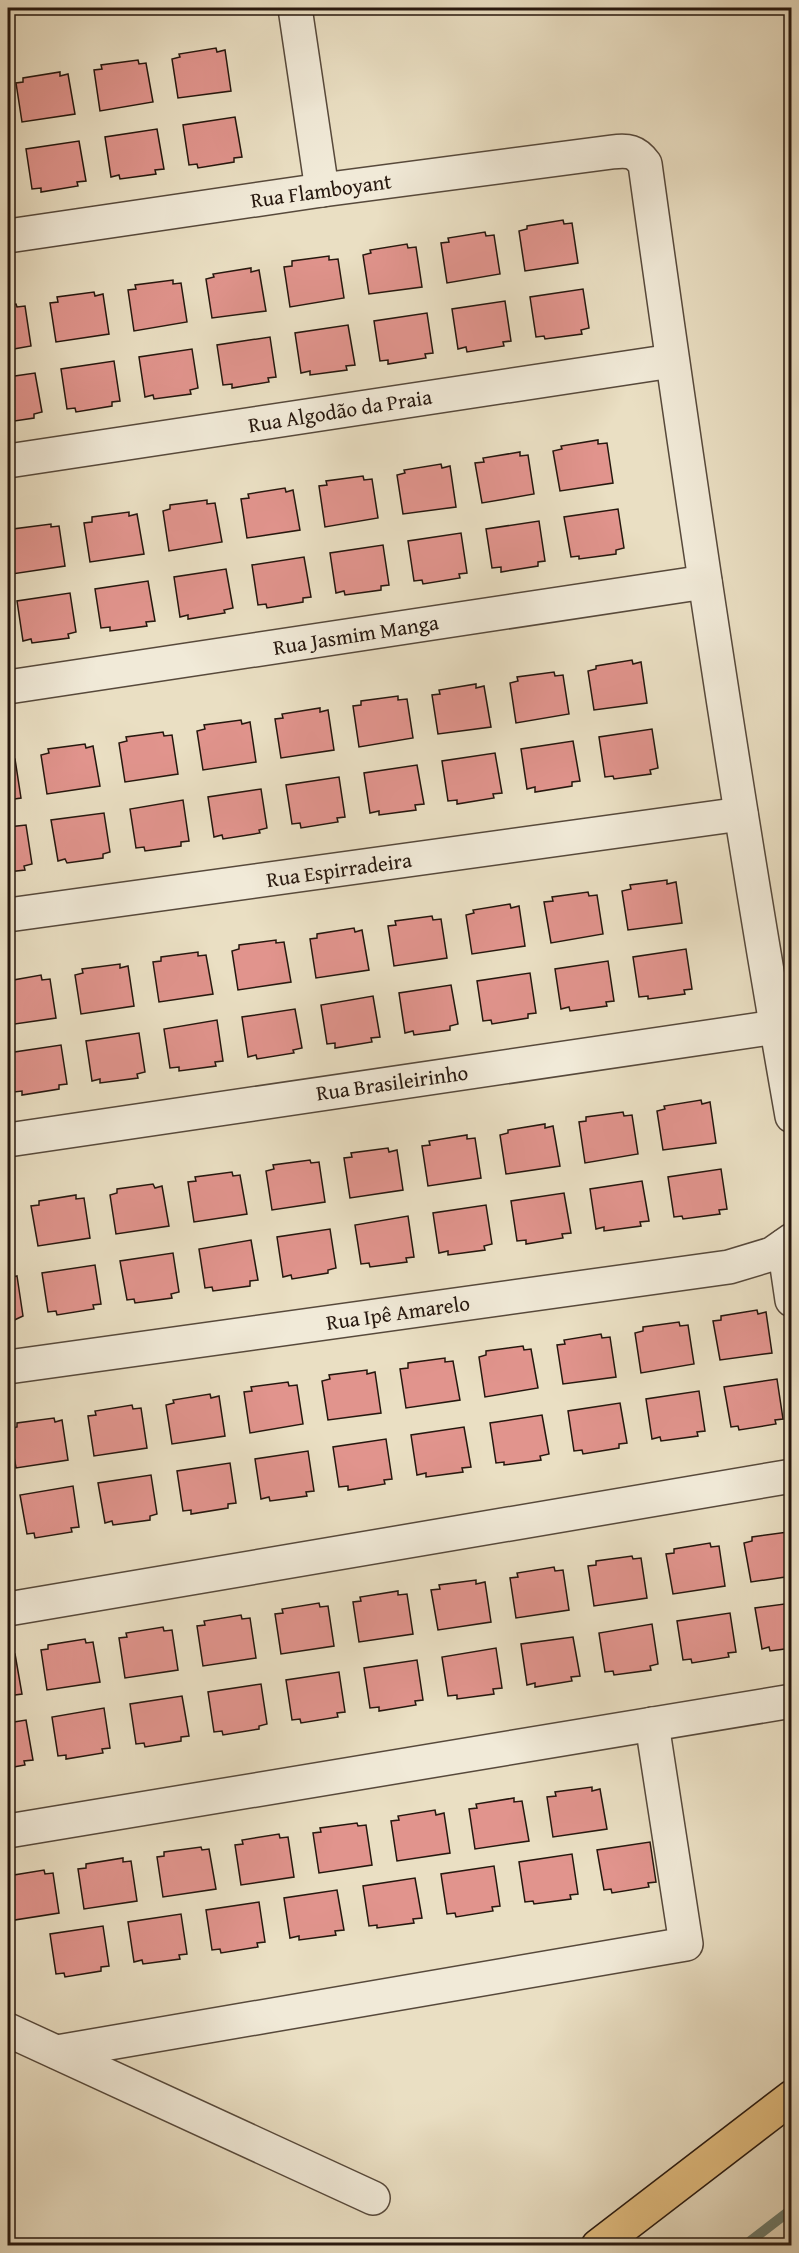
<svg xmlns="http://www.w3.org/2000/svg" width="799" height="2253" font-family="'Gentium Book Plus',serif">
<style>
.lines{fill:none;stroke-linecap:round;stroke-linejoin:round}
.stream{stroke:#6b7b6d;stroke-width:10}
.building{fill:#e1948d;stroke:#26170e;stroke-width:1.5}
.minor-casing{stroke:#57493b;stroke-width:36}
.major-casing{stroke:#26170e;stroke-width:36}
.minor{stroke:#f1ead8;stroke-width:33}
.major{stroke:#e5c082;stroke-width:33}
.labels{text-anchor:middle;stroke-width:5;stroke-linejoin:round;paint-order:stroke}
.street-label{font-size:21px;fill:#26170e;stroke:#f1ead8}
</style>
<rect width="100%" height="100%" fill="#eadfc3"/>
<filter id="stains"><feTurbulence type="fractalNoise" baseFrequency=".00333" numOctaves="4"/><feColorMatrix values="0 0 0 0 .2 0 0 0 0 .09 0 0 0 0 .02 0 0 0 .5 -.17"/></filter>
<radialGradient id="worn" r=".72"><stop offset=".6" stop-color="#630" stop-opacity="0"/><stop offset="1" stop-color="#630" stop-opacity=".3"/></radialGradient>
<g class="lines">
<polyline class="stream" points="744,2246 792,2209"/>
</g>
<g class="building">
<polygon points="216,48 217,52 225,50 231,91 178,98 172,59 180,57 179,54"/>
<polygon points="138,60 139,64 146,63 153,102 100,111 94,70 102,69 101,65"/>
<polygon points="60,72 60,76 68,74 75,114 22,122 16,83 23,82 23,78"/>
<polygon points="235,117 242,157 234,158 234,162 198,168 197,164 189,165 183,125"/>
<polygon points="157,129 164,169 155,170 156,174 120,179 119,175 111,177 105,137"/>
<polygon points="79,141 86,181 77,182 78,186 41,192 41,188 32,189 26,149"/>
<polygon points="563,220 564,224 572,223 578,263 525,271 519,231 527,229 527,226"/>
<polygon points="485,232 486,236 494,235 500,274 447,283 441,243 449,242 448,238"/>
<polygon points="407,244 408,248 416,247 422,287 369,294 363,255 371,253 370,250"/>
<polygon points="329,256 329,260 338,259 344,298 290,307 284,267 292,266 292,261"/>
<polygon points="251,268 251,272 259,270 266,311 212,318 206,279 214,277 213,274"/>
<polygon points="173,280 173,284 181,283 187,322 134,331 128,290 136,289 135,285"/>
<polygon points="583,289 589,328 581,330 582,334 545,339 544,336 536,337 530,297"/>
<polygon points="94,292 95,296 103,294 109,334 56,342 50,303 58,302 57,297"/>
<polygon points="505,301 511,341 503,342 504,346 467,352 466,347 458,349 452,309"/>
<polygon points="16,304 17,307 25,306 31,346 8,350 8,305"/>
<polygon points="427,313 433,353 425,354 426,358 388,364 388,360 380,361 374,321"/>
<polygon points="348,325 355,365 346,366 347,370 310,375 310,371 301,373 295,333"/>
<polygon points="270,337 276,377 268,378 269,382 232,388 232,384 223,385 217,345"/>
<polygon points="192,349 198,388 190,390 191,394 154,399 153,395 145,397 139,357"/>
<polygon points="114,361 120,401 112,402 112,406 76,412 75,408 67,409 61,369"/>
<polygon points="35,373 42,412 34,414 34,418 8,422 8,377"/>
<polygon points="598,440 598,444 607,443 613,483 560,491 553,451 562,449 561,446"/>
<polygon points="520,452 520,456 528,455 534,494 482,503 475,463 484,462 483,458"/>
<polygon points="441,464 442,468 450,466 456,507 403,514 397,475 405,473 404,470"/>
<polygon points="363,476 364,480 372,479 378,518 325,527 319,486 327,485 326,481"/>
<polygon points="285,488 286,492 293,490 300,530 247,538 241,499 249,498 248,494"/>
<polygon points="207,500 207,504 215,503 222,542 169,551 163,511 170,509 170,505"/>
<polygon points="618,509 624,548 616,550 616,554 579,559 579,556 571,557 564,517"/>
<polygon points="129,512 129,516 137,514 144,554 90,562 84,523 92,522 92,517"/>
<polygon points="539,521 545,561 538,562 538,566 501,572 501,567 492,568 486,529"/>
<polygon points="51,524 51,527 59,526 65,566 12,574 8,534 14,533 13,529"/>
<polygon points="461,533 467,573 459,574 460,578 423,584 422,580 414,581 408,541"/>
<polygon points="383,545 389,585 381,586 381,590 345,595 344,591 336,593 330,553"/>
<polygon points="304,557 311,597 303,598 303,602 267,608 266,604 258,605 252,565"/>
<polygon points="226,569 233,608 224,610 225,613 188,619 188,615 180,617 174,577"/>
<polygon points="148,581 155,621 146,622 147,626 110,631 110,627 101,628 95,589"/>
<polygon points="70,593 76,632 68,634 69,638 32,643 31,639 23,641 17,601"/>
<polygon points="632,660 633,664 641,662 647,703 594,710 588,671 596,669 596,666"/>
<polygon points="554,672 555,676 563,675 569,714 516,723 510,683 518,681 517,677"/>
<polygon points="476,684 476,688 484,686 491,727 438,734 432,695 440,694 439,690"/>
<polygon points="398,696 398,700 407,699 413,738 359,747 353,706 361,705 361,701"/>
<polygon points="320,708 320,712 328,710 334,750 281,758 275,719 283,718 282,714"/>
<polygon points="241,720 242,724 250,722 256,762 203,770 197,731 205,729 204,725"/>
<polygon points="652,729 658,768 650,770 651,774 614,779 613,776 605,777 599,737"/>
<polygon points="163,732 164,736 172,735 178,774 125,782 119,743 127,741 126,737"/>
<polygon points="573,741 580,781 572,782 572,786 535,792 535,787 527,789 521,749"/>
<polygon points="85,744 86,748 93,746 100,786 47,794 41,755 49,753 48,749"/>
<polygon points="495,753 502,793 493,794 494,798 457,804 457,800 448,801 442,761"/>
<polygon points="15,759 21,798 8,800 8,760"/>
<polygon points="417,765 424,804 415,805 416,810 379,815 379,811 370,813 364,773"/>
<polygon points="339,777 345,817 337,818 338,822 301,828 300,823 292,824 286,785"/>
<polygon points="261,789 267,828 259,830 260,833 223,839 222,835 214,837 208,797"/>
<polygon points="183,800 189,841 181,842 181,846 145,851 144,847 136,848 130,809"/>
<polygon points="104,813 110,852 103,854 103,858 67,863 65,859 58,861 51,820"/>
<polygon points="26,825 32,864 24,866 25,870 8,872 8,827"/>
<polygon points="667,880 667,884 676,882 682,923 628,930 622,891 631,889 630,885"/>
<polygon points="588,892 589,896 597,895 603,934 551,943 544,902 553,901 552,897"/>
<polygon points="510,904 511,908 519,906 525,946 472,954 466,915 474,913 473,910"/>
<polygon points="432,916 433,920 441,919 447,958 394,966 388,926 396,925 395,921"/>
<polygon points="354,928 355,932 362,930 369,970 316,978 310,939 317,938 317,934"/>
<polygon points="276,940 276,943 284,942 291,982 238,990 232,951 239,949 239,945"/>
<polygon points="686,949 692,989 684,990 685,994 648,999 648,996 639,997 633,957"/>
<polygon points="198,952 198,956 206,955 213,994 159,1002 153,962 161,961 161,957"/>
<polygon points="608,961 614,1001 606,1002 607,1006 570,1011 569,1007 561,1009 555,969"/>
<polygon points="120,964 120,968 128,966 134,1006 81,1014 75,975 83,973 82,969"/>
<polygon points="530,973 536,1013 528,1014 528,1018 492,1024 491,1020 483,1021 477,981"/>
<polygon points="41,975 42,980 50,979 56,1018 8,1025 8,981"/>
<polygon points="451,985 458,1024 450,1026 450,1030 414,1035 413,1031 405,1033 399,993"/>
<polygon points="373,996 380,1037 371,1038 372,1042 335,1048 335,1043 327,1044 321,1005"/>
<polygon points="295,1009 302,1048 293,1050 294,1053 257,1059 256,1055 248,1057 242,1017"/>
<polygon points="217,1020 223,1061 215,1062 216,1066 179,1071 179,1067 170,1068 164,1029"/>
<polygon points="139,1033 145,1072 137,1074 138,1078 100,1083 100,1079 92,1081 86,1041"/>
<polygon points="61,1045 67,1084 59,1085 59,1089 22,1095 22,1091 14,1092 8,1053"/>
<polygon points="701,1100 702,1104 710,1102 716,1143 663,1150 657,1111 665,1109 664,1106"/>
<polygon points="623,1112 624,1116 632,1115 638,1154 585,1163 579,1122 586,1121 586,1117"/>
<polygon points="545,1124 545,1128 553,1126 560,1166 506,1174 500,1135 508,1133 508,1130"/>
<polygon points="467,1135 467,1139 475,1138 481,1178 428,1186 422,1146 430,1145 429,1141"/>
<polygon points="388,1148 389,1152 397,1150 403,1190 350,1198 344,1158 352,1157 351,1153"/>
<polygon points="310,1160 311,1163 319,1162 325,1202 272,1210 266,1171 274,1169 273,1165"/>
<polygon points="721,1169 727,1209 719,1210 720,1214 683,1219 682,1216 674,1217 668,1177"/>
<polygon points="232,1172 233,1176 240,1175 247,1214 194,1222 188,1182 196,1181 195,1177"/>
<polygon points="642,1181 649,1221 640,1222 641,1226 604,1231 604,1227 596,1229 590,1189"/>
<polygon points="153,1184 155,1188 162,1186 169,1226 116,1234 110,1195 117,1193 117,1189"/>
<polygon points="564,1193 571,1233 562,1234 563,1238 526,1244 526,1240 517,1241 511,1201"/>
<polygon points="76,1195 76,1199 84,1198 90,1238 38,1246 31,1206 39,1205 39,1201"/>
<polygon points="486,1205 492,1244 484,1246 485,1250 448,1255 448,1251 439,1253 433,1213"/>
<polygon points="408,1216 414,1257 406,1258 407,1262 370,1267 369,1263 361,1264 355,1225"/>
<polygon points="8,1220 12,1250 8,1251"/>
<polygon points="330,1229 336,1268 328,1270 328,1273 292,1279 291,1275 283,1277 277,1237"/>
<polygon points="251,1240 258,1280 250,1281 250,1286 213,1291 212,1287 205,1288 199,1249"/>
<polygon points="173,1253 179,1292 171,1294 172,1298 135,1303 134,1299 127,1300 120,1261"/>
<polygon points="95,1265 101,1304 93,1305 94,1309 57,1315 56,1311 48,1312 42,1273"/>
<polygon points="17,1276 23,1316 8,1323 8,1278"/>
<polygon points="757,1310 758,1314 766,1312 772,1353 720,1360 713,1321 721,1320 721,1316"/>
<polygon points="679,1322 680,1326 688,1325 694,1364 641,1373 635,1333 643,1331 643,1327"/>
<polygon points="601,1334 602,1338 610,1337 616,1377 563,1384 557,1345 565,1344 564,1340"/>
<polygon points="523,1346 524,1350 531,1349 538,1388 485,1397 479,1357 486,1355 486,1351"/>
<polygon points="445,1358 445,1362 453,1361 460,1400 406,1408 400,1369 408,1368 408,1363"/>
<polygon points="367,1370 367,1374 375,1372 381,1413 328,1420 322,1381 330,1379 329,1375"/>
<polygon points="777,1379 783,1419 775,1420 776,1424 739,1430 738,1426 731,1427 724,1387"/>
<polygon points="288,1382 289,1386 297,1385 303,1424 250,1433 244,1392 252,1391 251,1387"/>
<polygon points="699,1391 705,1431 697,1432 698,1436 661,1441 660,1437 652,1439 646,1399"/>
<polygon points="210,1394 211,1398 219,1396 225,1436 172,1444 166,1405 174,1403 173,1400"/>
<polygon points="620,1403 627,1443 619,1444 619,1448 583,1454 582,1450 574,1451 568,1411"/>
<polygon points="132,1405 133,1409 141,1408 147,1448 94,1456 88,1416 96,1415 95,1411"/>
<polygon points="542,1415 549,1454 540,1456 541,1460 504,1465 504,1462 496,1463 490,1423"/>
<polygon points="54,1418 55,1422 62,1420 68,1460 16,1468 9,1429 17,1427 17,1423"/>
<polygon points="464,1427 471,1467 462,1468 463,1472 426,1477 426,1473 417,1475 411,1435"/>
<polygon points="386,1439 392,1479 384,1480 385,1484 348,1490 348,1486 339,1487 333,1447"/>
<polygon points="308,1451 314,1491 306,1492 307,1496 270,1501 269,1497 261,1499 255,1459"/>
<polygon points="230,1463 236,1503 228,1504 228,1508 191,1514 191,1510 183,1511 177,1471"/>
<polygon points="151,1475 157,1514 150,1516 150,1520 113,1525 112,1521 105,1523 98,1483"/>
<polygon points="73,1486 79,1527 71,1528 72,1532 35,1538 34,1533 27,1534 20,1495"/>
<polygon points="788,1532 792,1535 792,1576 751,1582 744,1543 752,1541 752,1537"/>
<polygon points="710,1543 711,1547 719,1546 725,1586 673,1594 666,1554 674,1553 674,1549"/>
<polygon points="632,1556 633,1559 641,1558 647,1598 594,1606 588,1566 596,1565 596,1561"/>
<polygon points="554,1567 555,1571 563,1570 569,1610 516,1618 510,1578 518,1577 517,1573"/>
<polygon points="476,1580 476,1584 485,1582 491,1622 438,1630 431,1590 440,1589 439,1585"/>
<polygon points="398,1591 398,1595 407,1594 413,1634 359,1642 353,1602 361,1601 360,1597"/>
<polygon points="319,1603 320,1607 328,1606 334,1646 281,1654 275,1614 283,1613 282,1609"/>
<polygon points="792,1603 792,1648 770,1651 769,1647 762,1649 755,1608"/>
<polygon points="730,1613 736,1652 728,1653 729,1657 692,1663 691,1659 683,1660 677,1621"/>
<polygon points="241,1615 242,1619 250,1618 256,1658 203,1666 197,1626 205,1625 204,1621"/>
<polygon points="652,1624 658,1664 650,1666 651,1670 614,1675 613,1671 605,1672 599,1633"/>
<polygon points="163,1627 164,1631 172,1630 178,1670 125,1678 119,1638 127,1637 126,1633"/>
<polygon points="573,1637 580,1676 571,1677 572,1681 535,1687 535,1683 527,1685 521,1644"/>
<polygon points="85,1639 86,1643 93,1642 100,1682 47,1690 41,1650 48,1649 48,1645"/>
<polygon points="496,1648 502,1688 493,1689 494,1694 457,1699 457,1695 448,1696 442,1657"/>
<polygon points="15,1654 22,1694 8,1696 8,1655"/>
<polygon points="417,1660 423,1700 415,1701 416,1705 379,1711 379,1707 370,1708 364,1668"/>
<polygon points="339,1672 345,1712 337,1713 338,1717 301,1723 300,1719 292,1720 286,1680"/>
<polygon points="261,1684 267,1724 259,1726 259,1729 223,1735 222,1731 214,1732 208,1692"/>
<polygon points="182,1696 189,1736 181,1737 181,1741 145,1747 144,1743 136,1744 130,1704"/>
<polygon points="104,1708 110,1748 102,1749 103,1753 66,1759 66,1755 58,1756 52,1717"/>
<polygon points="26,1720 33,1760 24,1761 25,1765 8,1768 8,1723"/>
<polygon points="592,1787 592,1791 600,1789 607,1829 553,1837 547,1797 556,1796 555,1792"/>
<polygon points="514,1798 514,1802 522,1801 529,1841 475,1849 469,1809 477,1808 476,1804"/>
<polygon points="435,1810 436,1815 444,1813 450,1853 397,1861 391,1821 399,1820 398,1816"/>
<polygon points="357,1823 358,1826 366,1825 372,1865 319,1873 313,1833 321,1832 320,1828"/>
<polygon points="279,1834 280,1838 288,1837 294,1877 241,1885 235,1845 243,1844 242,1840"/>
<polygon points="650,1842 656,1882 648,1883 649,1887 612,1893 611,1889 604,1890 597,1850"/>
<polygon points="201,1847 202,1850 209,1849 216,1889 163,1897 157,1857 164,1856 164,1852"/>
<polygon points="572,1854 578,1894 570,1895 571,1899 534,1904 533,1901 525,1902 519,1862"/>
<polygon points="123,1858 123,1862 131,1861 137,1901 84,1909 78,1869 86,1868 86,1864"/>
<polygon points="494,1866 500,1906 492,1907 493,1911 456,1917 455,1913 447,1914 441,1874"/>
<polygon points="44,1870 45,1874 53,1873 59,1913 8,1921 8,1876"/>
<polygon points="415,1878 422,1918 413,1919 414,1923 377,1928 377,1925 369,1926 363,1886"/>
<polygon points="337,1890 344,1930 335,1931 336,1935 299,1940 299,1936 290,1938 284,1898"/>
<polygon points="259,1902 265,1942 257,1943 258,1947 221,1953 220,1949 212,1950 206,1910"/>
<polygon points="181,1914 187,1954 179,1955 180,1959 143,1964 142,1960 134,1962 128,1922"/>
<polygon points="103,1926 109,1966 101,1967 101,1971 65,1977 64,1973 56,1974 50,1934"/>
</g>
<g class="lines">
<g class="minor-casing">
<g id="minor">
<polyline points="295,8 322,190"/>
<path d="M8,236l314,-46 290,-38c16,-2 24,-1 33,12 44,318 91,636 147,952"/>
<polyline points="8,461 672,361"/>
<polyline points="8,687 705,582"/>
<polyline points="8,915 741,814"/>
<polyline points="8,1140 776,1027"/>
<polyline points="784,1246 792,1300"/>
<polyline points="8,1367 729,1267 772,1254 792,1240"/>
<polyline points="8,1609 792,1476"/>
<polyline points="8,1831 792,1701"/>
<polyline points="8,2030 373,2198"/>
<polyline points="57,2052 686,1944 652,1724"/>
</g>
</g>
<g class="major-casing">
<polyline id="major" points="598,2246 792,2097"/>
</g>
<use href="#minor" class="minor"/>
<use href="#major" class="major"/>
</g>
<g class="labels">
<g class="street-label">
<text transform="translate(321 191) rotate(-8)" y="7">Rua Flamboyant</text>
<text transform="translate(340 411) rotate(-9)" y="7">Rua Algodão da Praia</text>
<text transform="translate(356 635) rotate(-9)" y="7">Rua Jasmim Manga</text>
<text transform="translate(339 870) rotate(-8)" y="7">Rua Espirradeira</text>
<text transform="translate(392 1083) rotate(-8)" y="7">Rua Brasileirinho</text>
<text transform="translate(398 1313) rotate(-8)" y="7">Rua Ipê Amarelo</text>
</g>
</g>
<rect width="799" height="2253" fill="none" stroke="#eadfc3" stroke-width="30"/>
<rect x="9" y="9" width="781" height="2235" fill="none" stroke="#26170e" stroke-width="3"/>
<rect x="15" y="15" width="769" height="2223" fill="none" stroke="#26170e" stroke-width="1.5"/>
<rect width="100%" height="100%" filter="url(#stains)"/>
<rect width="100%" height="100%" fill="url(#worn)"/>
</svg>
